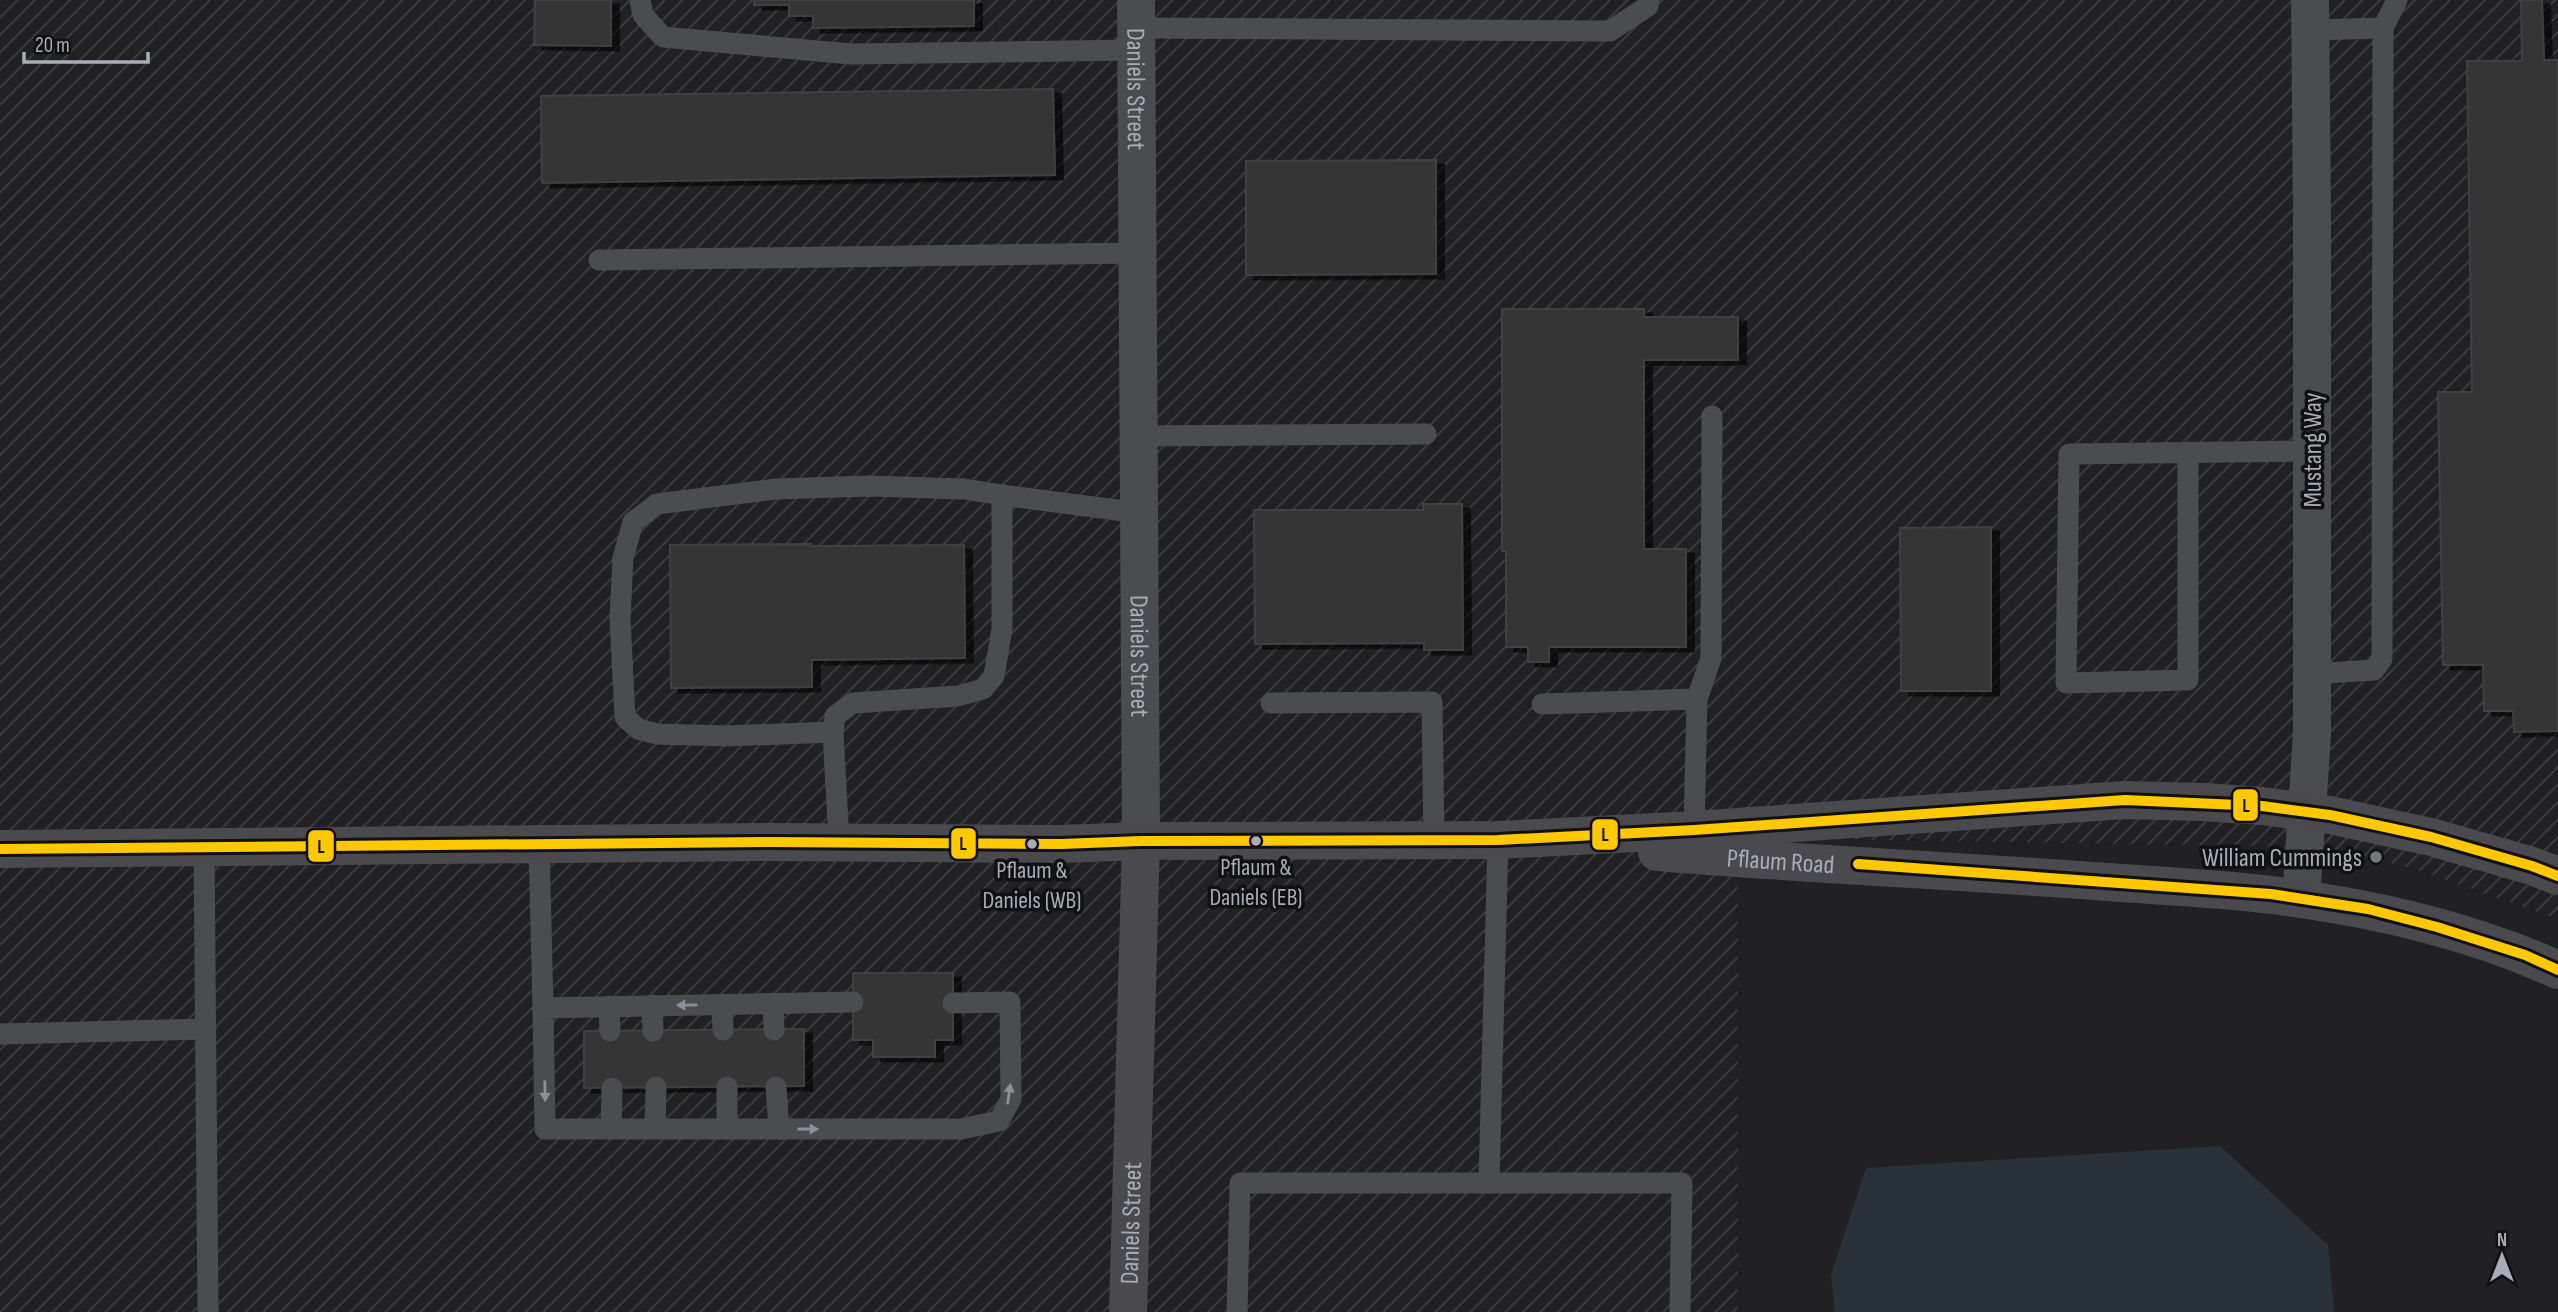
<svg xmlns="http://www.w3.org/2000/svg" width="2558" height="1312" font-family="'Sofia Sans Condensed',sans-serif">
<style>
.built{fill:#212123}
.industrial{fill:url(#industrial-furrows)}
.water{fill:#2a3239}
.building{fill:#353536;stroke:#3f4043;stroke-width:2;filter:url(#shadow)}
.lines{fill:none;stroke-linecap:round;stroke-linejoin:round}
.lane{stroke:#4b4c50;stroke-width:21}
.street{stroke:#4b4c50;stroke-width:38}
.secondary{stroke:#4a4a4e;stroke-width:38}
.bus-1-casing{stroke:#111113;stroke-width:16}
.bus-1{stroke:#ffc800;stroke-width:10}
.oneway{fill:#8c9099}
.bus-dot{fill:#a8adb8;stroke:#111113;stroke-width:2.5}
.poi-dot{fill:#757880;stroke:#111113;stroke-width:2.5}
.labels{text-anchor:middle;stroke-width:7;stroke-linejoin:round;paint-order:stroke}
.bus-label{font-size:24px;fill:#a8adb8;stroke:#111113}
.street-label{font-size:26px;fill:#a8adb8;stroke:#111113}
.poi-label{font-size:26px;fill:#a8adb8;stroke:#111113;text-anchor:end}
.line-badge{stroke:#111113;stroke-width:2.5}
.pale-badge-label{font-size:19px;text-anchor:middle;font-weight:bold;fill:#111}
</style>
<defs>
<pattern id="industrial-furrows" width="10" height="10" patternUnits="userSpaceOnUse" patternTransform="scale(1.75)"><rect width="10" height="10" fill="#212123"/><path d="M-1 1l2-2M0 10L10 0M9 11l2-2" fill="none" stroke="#3e3f41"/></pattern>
<filter id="shadow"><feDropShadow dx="8" dy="4.5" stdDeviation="0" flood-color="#0009"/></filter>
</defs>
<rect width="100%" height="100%" fill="#171717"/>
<polygon class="built" points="1738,838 2263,846 2308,850 2387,862 2420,871 2558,919 2558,1312 1738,1312"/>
<polygon class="industrial" points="0,0 2558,0 2558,919 2420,871 2387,862 2308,850 2263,846 1738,838 1738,1312 0,1312"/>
<polygon class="water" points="2220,1146 2328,1245 2334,1312 1835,1312 1831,1275 1866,1168"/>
<g class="building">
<polygon points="535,0 611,0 611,46 534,45"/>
<polygon points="754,0 974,0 974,26 813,28 813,16 789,16 789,5 754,5"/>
<polygon points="2521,0 2542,0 2544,60 2558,60 2558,731 2514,732 2513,711 2484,711 2483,665 2443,665 2438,392 2472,392 2467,61 2522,61"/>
<polygon points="1053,89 1055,175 542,183 541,96"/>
<polygon points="1436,160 1436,274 1246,275 1246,161"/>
<polygon points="1502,309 1644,309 1644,317 1738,317 1738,360 1644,360 1644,549 1686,549 1686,647 1549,647 1549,662 1528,662 1528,647 1506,647 1506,551 1502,551"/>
<polygon points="1423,504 1462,504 1463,650 1424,650 1424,643 1255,644 1254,510 1423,510"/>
<polygon points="1991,527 1991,691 1901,691 1900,528"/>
<polygon points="811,544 811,546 964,545 965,658 812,660 812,687 671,688 670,545"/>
<polygon points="853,973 953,973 953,1040 935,1040 935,1057 873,1057 873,1040 853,1040"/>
<polygon points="804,1029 804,1086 584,1088 584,1031"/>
</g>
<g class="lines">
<g class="lane">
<polyline points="640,0 643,15 663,37 851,54 1136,50"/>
<polyline points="1136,28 1610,31 1648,6 1649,0"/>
<polyline points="2310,30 2383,28 2397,0"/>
<polyline points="599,260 1138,253"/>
<polyline points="1139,436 1426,434"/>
<polyline points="2188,452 2188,680 2066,683 2069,454 2312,451"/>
<polyline points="1002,495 1139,513"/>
<polyline points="2311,674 2374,670 2382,659 2383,28"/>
<polyline points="1271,703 1432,702 1434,840"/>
<polyline points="1542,704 1697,699"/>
<polyline points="833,732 727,736 657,734 638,729 625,717 620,619 623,558 633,522 657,504 776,489 869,486 964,489 1002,495 1002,629 994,676 983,689 958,696 853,703 835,716 833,732 839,842"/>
<polyline points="1694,830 1697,699 1711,658 1712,416"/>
<polyline points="539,844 543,1008"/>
<polyline points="204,847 208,1312"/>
<polyline points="853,1002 543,1008 545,1129 961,1129 999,1121 1011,1099 1010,1002 953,1003"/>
<polyline points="773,1003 774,1030"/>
<polyline points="722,1004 723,1030"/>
<polyline points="652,1005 653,1031"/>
<polyline points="609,1006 610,1031"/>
<polyline points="0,1034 206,1029"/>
<polyline points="727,1087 727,1129"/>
<polyline points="776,1087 779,1129"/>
<polyline points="611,1129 612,1088"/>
<polyline points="655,1129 656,1087"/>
<polyline points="1489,1183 1498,840"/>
<polyline points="1237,1312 1240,1183 1682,1183 1680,1312"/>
</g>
<g class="street">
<path id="s1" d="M1136,0l5,841"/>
<polyline points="2301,899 2312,735 2312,210 2310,0"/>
</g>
<g class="secondary">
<polyline points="0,849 770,842 1061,844 1141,841 1498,840 1694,830 2125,800 2204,802 2262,806 2330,815 2431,837 2532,866 2558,876"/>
<path id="s2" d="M1657,852c150,12 301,19 451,30 54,4 109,6 164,13 97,12 196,34 286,75"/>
<path id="s3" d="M1128,1312l13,-471"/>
</g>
<g class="bus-1-casing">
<g id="bus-1">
<polyline points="0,849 770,842 1061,844 1141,841 1498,840 1694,830 2125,800 2262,806 2330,815 2431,837 2532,866 2558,876"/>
<polyline points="1858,864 2271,894 2368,909 2437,927 2525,955 2558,970"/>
</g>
</g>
<use href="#bus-1" class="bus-1"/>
</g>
<defs><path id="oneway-solid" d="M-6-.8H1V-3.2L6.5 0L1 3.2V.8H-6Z" transform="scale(1.75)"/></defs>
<g class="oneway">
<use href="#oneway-solid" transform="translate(687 1005) rotate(179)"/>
<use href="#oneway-solid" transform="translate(545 1091) rotate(89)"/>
<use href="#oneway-solid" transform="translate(1009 1094) rotate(-82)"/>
<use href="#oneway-solid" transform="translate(808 1129)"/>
</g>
<g class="bus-dot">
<circle cx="1256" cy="841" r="6"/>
<circle cx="1032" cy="844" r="6"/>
</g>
<circle class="poi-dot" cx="2376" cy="857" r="7"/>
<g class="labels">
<g class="bus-label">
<text x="1256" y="875">Pflaum &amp;<tspan x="1256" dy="30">Daniels (EB)</tspan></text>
<text x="1032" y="878">Pflaum &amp;<tspan x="1032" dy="30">Daniels (WB)</tspan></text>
</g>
<g class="street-label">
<text dy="9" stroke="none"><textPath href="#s1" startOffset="89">Daniels Street</textPath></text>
<text transform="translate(2312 450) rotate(-90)" y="9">Mustang Way</text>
<text dy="9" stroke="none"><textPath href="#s1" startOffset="656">Daniels Street</textPath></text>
<text dy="9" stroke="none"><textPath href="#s2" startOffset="124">Pflaum Road</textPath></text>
<text dy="9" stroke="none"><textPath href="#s3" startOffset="89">Daniels Street</textPath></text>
</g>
<g class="poi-label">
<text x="2362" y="866">William Cummings</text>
</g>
</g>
<g class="line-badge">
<rect x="2232" y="788" width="27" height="34" rx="7" fill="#ffc800"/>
<rect x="1591" y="818" width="28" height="33" rx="7" fill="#ffc800"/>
<rect x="950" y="827" width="27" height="33" rx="7" fill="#ffc800"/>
<rect x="307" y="829" width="28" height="34" rx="7" fill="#ffc800"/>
</g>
<g class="pale-badge-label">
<text x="2246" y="812">L</text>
<text x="1605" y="841">L</text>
<text x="963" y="850">L</text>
<text x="321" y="853">L</text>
</g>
<g transform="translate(2502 1256)" stroke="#111113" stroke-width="5" paint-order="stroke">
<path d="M0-5L12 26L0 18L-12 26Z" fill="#a8adb8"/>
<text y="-10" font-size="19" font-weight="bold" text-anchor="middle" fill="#a8adb8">N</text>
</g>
<path d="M24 52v10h124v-10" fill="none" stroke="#a8adb8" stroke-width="3.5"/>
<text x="35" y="52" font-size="21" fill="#a8adb8" stroke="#111113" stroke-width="5" paint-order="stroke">20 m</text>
</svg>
